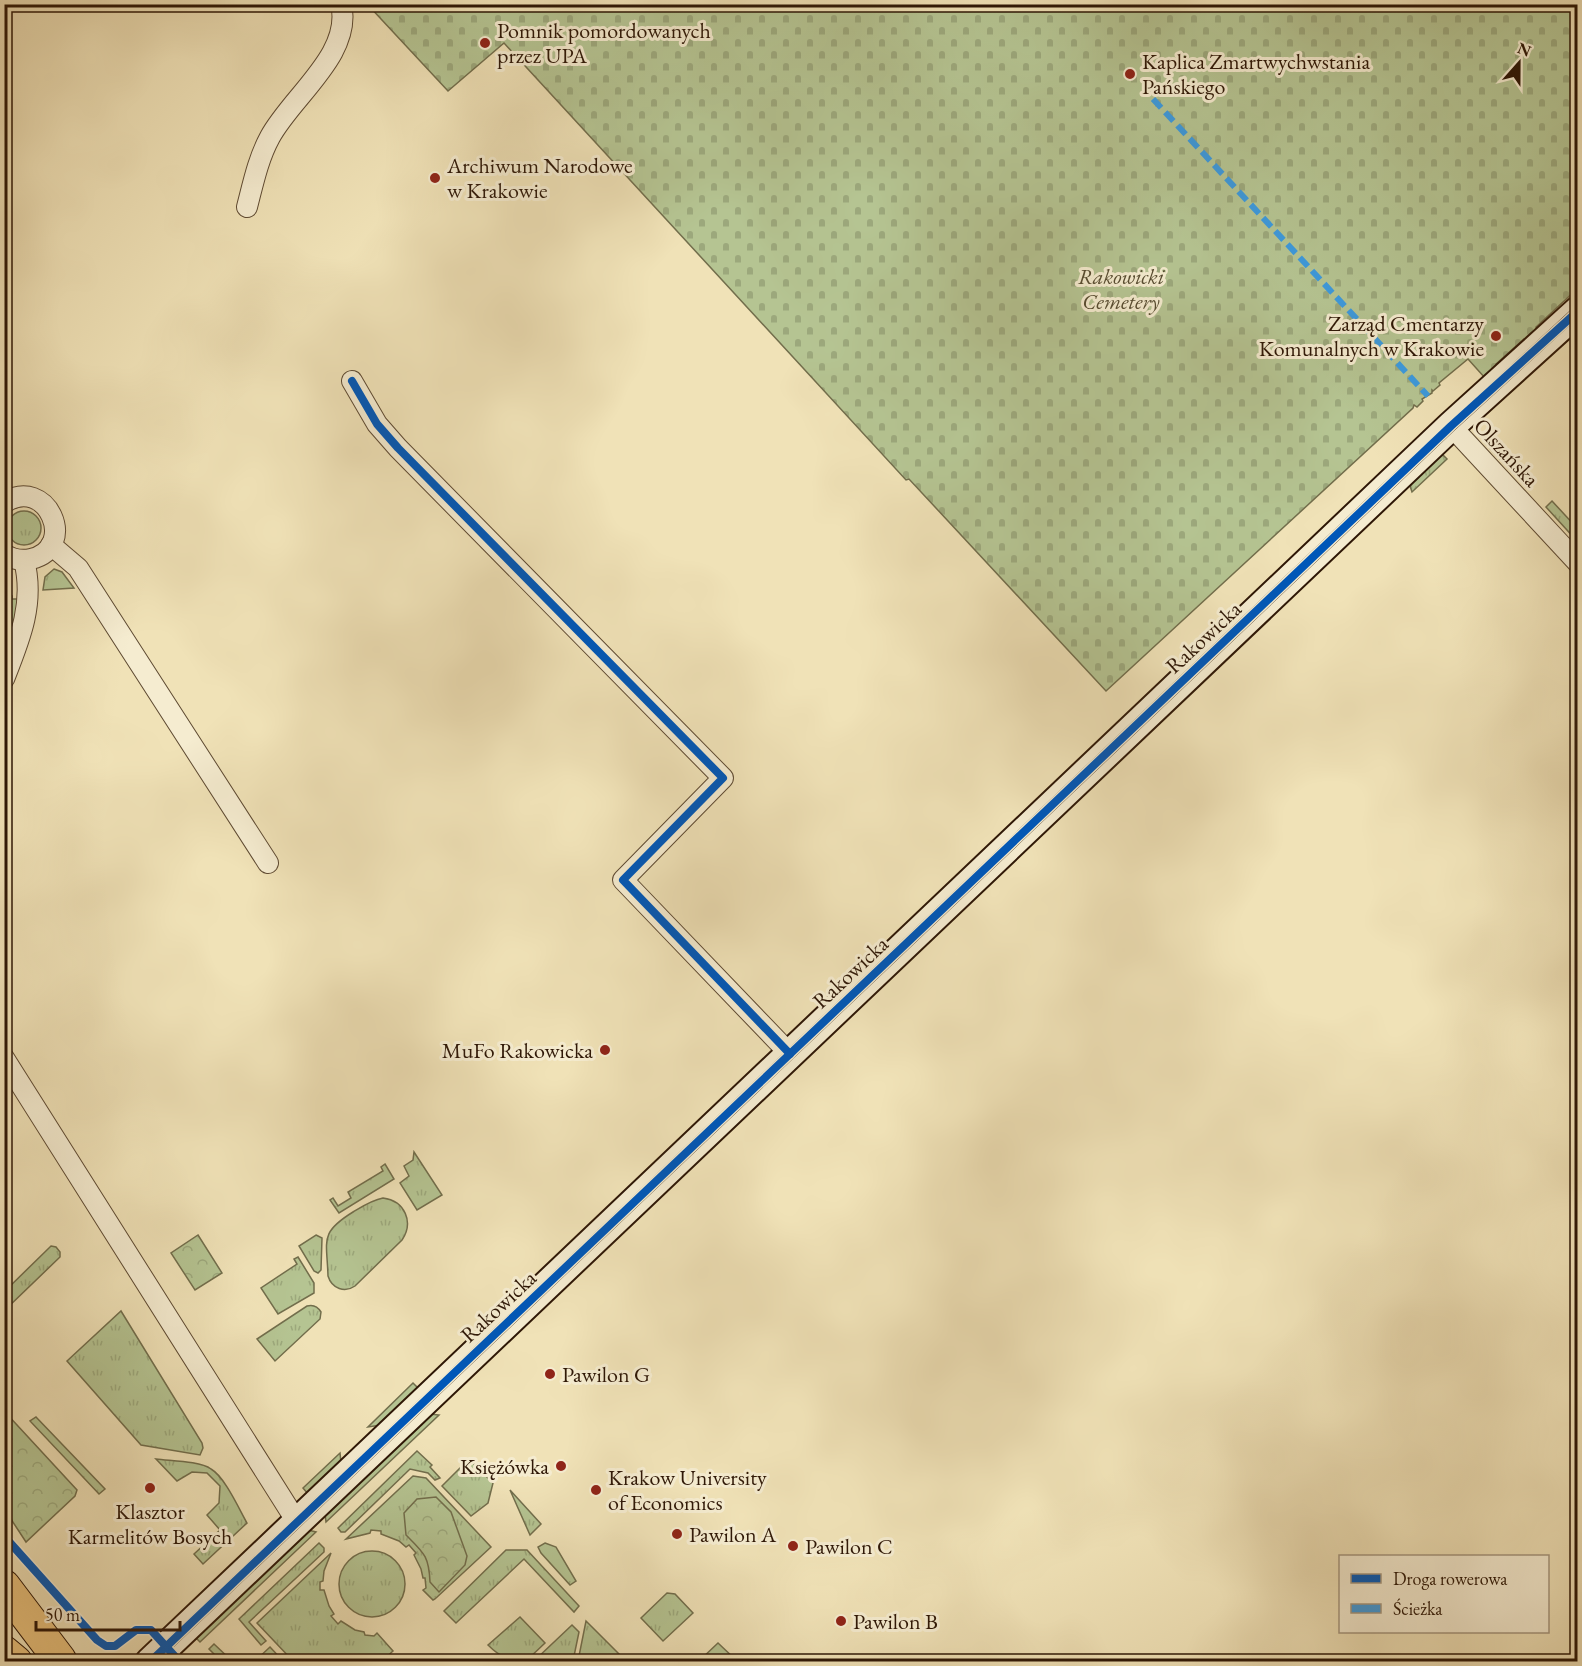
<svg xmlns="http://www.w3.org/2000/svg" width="1582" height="1666" font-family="'EB Garamond',serif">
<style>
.grass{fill:url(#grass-tufts);stroke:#726e4c;stroke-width:1.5}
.forest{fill:url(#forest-crowns);stroke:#726e4c;stroke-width:1.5}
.cemetery{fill:url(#cemetery-stones);stroke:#726e4c;stroke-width:1.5}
.garden{fill:#b5c492;stroke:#726e4c;stroke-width:1.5}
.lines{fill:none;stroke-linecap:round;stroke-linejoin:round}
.street-casing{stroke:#5e4a32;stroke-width:22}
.secondary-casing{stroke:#2e1706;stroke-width:32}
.primary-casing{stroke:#2e1706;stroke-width:34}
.street{stroke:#f5ecd0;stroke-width:20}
.secondary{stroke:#f5ecd0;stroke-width:28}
.primary{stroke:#e8c17c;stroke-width:32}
.tram{stroke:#2e1706;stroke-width:1.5}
.quiet{stroke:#3d9add;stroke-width:6;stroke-dasharray:12 6;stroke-linecap:butt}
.cycleway-casing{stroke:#f5ecd0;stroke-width:11}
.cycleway{stroke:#0057b8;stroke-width:8}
.poi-dot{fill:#8f2418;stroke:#f5ecd0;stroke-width:2}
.labels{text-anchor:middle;stroke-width:6;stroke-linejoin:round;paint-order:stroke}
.poi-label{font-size:22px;fill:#2e1706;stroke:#f5ecd0;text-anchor:start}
.park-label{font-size:22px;font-style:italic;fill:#564b30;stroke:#f5ecd0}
.street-label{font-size:22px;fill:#2e1706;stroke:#f5ecd0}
</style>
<defs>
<pattern id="grass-tufts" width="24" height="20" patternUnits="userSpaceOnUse" patternTransform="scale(1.5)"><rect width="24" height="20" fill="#b5c492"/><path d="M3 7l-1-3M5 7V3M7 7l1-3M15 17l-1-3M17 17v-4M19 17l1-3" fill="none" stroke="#9ca87c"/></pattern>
<pattern id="forest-crowns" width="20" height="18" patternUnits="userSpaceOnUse" patternTransform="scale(1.5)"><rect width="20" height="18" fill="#b5c492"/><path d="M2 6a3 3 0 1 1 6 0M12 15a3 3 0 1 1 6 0" fill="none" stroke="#9ca87c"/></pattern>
<pattern id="cemetery-stones" width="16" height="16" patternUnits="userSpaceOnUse" patternTransform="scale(1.5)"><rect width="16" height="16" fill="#b5c492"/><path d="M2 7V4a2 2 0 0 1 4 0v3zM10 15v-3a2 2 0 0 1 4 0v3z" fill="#9ca87c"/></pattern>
</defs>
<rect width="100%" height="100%" fill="#f0e2b7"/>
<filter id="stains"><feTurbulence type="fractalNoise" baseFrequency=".00333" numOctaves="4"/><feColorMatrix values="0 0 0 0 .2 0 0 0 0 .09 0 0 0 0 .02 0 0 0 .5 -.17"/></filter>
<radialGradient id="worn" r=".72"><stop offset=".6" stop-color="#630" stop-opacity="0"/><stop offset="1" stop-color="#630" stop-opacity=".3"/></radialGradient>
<g class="grass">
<polygon points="1492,437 1527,474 1515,475 1485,443"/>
<polygon points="1441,453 1447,459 1412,492 1409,483"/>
<polygon points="1552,501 1577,528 1577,541 1546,507"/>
<circle cx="24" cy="528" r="17"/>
<polygon points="54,569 62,572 74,588 43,590 45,577"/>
<path d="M5,577l6,15h-5v4h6v3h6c0,17 -7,32 -13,48z"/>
<polygon points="414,1152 442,1195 417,1210 400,1183 409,1176 404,1166 413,1160"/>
<polygon points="385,1164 394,1179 339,1213 330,1200 333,1198 338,1206 351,1198 348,1192 383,1171 381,1167"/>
<path d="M383,1198c22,3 31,24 19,42l-47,46c-10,7 -23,3 -27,-10 -1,-36 -9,-43 25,-64 10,-6 19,-12 30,-14z"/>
<polygon points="316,1235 322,1238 321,1270 318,1273 314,1271 299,1246"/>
<polygon points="51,1246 56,1247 60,1252 60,1257 5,1310 5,1291"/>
<polygon points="298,1257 314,1283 314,1293 278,1314 261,1288 297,1264 294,1259"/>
<path d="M307,1306c7,-2 11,1 14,6l-1,7 -45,42 -18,-22z"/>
<polygon points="121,1311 202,1443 203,1448 200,1455 141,1445 67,1361"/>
<polygon points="36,1417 105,1489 99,1494 30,1421"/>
<polygon points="417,1451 432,1465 430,1467 440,1478 435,1480 428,1473 410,1469 345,1532 341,1532 338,1528"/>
<path d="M156,1459c15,2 44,2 55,10 14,8 28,40 36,54l-44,41 -9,-10 26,-24 -13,-15 12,-12 1,-17 -13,-13 -15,-1 -15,9z"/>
<polygon points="469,1459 493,1483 488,1503 471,1516 442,1486"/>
<polygon points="413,1476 426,1478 491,1547 435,1599 433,1600 423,1590 426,1588 425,1578 423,1578 421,1569 414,1555 416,1553 409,1545 406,1547 399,1541 381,1534 381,1531 371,1530 370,1533 346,1539"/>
<polygon points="510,1490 541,1524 530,1535"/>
<polygon points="319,1543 324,1548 324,1552 249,1622 266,1641 261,1645 239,1619"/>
<polygon points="545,1543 556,1547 576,1581 570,1585 541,1553 538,1547"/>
<polygon points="506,1550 527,1550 579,1606 574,1612 524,1559 456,1623 444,1611"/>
<circle cx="372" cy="1584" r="33"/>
<polygon points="331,1553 324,1571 323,1581 320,1582 320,1590 324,1590 329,1606 334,1614 331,1616 338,1624 341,1621 355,1630 364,1632 365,1635 374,1636 377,1633 393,1651 382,1661 293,1661 257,1623"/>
<polygon points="667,1593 675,1594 693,1613 663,1641 641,1618"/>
<path d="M520,1617l25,26 -19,18c-16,1 -27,-5 -38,-16z"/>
<polygon points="586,1621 626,1661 578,1661"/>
<polygon points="572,1625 579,1632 573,1661 534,1661"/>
<polygon points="718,1643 737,1661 699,1661"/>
<polygon points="214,1644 232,1661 221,1661 209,1649"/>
<polygon points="270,1647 283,1661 255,1661"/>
</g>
<g class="forest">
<polygon points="198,1235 222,1273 195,1290 171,1253"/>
<polygon points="5,1412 77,1490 75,1496 26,1542 5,1510"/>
<path d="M436,1497l15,15 16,44 -2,9 -26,27 -9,-10c-1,-26 -6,-29 -24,-47l-2,-22 13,-14z"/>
</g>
<polygon class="cemetery" points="368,5 1577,5 1577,289 1536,327 1538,330 1525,341 1524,339 1496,364 1498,366 1485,378 1468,359 1439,383 1440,385 1433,391 1432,390 1432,393 1422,399 1423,401 1417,407 1414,405 1413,408 1106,691 909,479 906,480 504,43 448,91"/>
<g class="garden">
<polygon points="413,1383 419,1389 381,1425 368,1427"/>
<polygon points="430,1414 439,1415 326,1522 325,1514"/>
<polygon points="340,1453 341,1463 308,1494 303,1488"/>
<polygon points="308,1530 316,1532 200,1642 195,1637"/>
</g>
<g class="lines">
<g class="street-casing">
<g id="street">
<path d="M247,207c6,-23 11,-48 23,-70 22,-41 83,-83 71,-133"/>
<polyline points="352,381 377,424 398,448 723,778 623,880 790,1054"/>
<polyline points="1451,426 1578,563"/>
<path d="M4,503c43,-29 75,45 27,56 -9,2 -19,0 -27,-5"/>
<polyline points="51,545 78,568 268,863"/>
<path d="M4,679c16,-40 31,-76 20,-119"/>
<polyline points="4,1058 297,1522"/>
</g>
</g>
<g class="secondary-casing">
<polyline id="secondary" points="150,1662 1451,426 1578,311"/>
</g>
<g class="primary-casing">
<g id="primary">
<polyline points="4,1586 60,1660"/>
<polyline points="4,1652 16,1662"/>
</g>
</g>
<use href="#street" class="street"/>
<use href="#secondary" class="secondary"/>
<use href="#primary" class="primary"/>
<g class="tram">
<polyline points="144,1662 1379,488 1578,304"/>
<polyline points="157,1662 1454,430 1578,317"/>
</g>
<polyline class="quiet" points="1153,99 1428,396"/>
<g class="cycleway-casing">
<g id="cycleway">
<polyline points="352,381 377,424 398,448 723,778 623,880 790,1054"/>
<polyline points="4,1536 97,1640 106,1646 115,1646 136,1630 151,1630 180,1662"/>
<polyline points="150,1662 1451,426 1578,311"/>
</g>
</g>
<use href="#cycleway" class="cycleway"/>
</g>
<g class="poi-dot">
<circle cx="485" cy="43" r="6"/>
<circle cx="1130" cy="74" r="6"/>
<circle cx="435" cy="178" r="6"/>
<circle cx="1496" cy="336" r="6"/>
<circle cx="605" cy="1050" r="6"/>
<circle cx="550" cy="1374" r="6"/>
<circle cx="561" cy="1466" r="6"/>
<circle cx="150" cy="1488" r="6"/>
<circle cx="596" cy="1490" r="6"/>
<circle cx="677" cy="1534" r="6"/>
<circle cx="793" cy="1546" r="6"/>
<circle cx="841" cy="1621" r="6"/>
</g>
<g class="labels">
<g class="poi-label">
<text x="497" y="38">Pomnik pomordowanych<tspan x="497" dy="25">przez UPA</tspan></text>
<text x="1142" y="69">Kaplica Zmartwychwstania<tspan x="1142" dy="25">Pańskiego</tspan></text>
<text x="447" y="173">Archiwum Narodowe<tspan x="447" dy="25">w Krakowie</tspan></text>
<text x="1484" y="331" text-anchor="end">Zarząd Cmentarzy<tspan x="1484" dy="25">Komunalnych w Krakowie</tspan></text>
<text x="593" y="1058" text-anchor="end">MuFo Rakowicka</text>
<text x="562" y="1382">Pawilon G</text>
<text x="549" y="1474" text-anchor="end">Księżówka</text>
<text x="608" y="1485">Krakow University<tspan x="608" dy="25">of Economics</tspan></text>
<text x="150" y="1519" text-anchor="middle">Klasztor<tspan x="150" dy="25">Karmelitów Bosych</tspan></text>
<text x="689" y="1542">Pawilon A</text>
<text x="805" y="1554">Pawilon C</text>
<text x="853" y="1629">Pawilon B</text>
</g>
<g class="park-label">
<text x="1121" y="284">Rakowicki<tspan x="1121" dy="25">Cemetery</tspan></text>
</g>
<g class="street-label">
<text transform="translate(1507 452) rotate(47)" y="8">Olszańska</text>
<text transform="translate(1203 637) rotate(-43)" y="8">Rakowicka</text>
<text transform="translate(850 972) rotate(-43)" y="8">Rakowicka</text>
<text transform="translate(498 1306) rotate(-43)" y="8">Rakowicka</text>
</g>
</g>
<rect width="1582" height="1666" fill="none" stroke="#f0e2b7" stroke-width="24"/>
<rect x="6" y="6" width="1570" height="1654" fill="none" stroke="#2e1706" stroke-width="3"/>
<rect x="12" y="12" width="1558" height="1642" fill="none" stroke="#2e1706" stroke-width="1.5"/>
<rect x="1339" y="1555" width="210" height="78" fill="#f5ecd0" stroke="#a5977f" stroke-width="1.5"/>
<rect x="1351" y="1574" width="30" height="9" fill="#0057b8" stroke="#a5977f" stroke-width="1.5"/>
<text x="1393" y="1585" font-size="18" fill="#2e1706">Droga rowerowa</text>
<rect x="1351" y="1604" width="30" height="9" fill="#3d9add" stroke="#a5977f" stroke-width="1.5"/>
<text x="1393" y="1615" font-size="18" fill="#2e1706">Ścieżka</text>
<g transform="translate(1519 63) rotate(21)" stroke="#f5ecd0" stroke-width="4.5" paint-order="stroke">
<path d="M0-4.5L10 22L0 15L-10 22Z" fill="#2e1706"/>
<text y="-9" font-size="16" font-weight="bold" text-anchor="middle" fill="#2e1706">N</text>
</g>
<path d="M36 1621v9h144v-9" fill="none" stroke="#2e1706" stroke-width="3"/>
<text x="45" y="1621" font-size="18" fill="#2e1706" stroke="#f5ecd0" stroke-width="4.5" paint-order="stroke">50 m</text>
<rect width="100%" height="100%" filter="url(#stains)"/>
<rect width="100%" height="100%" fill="url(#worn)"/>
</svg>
